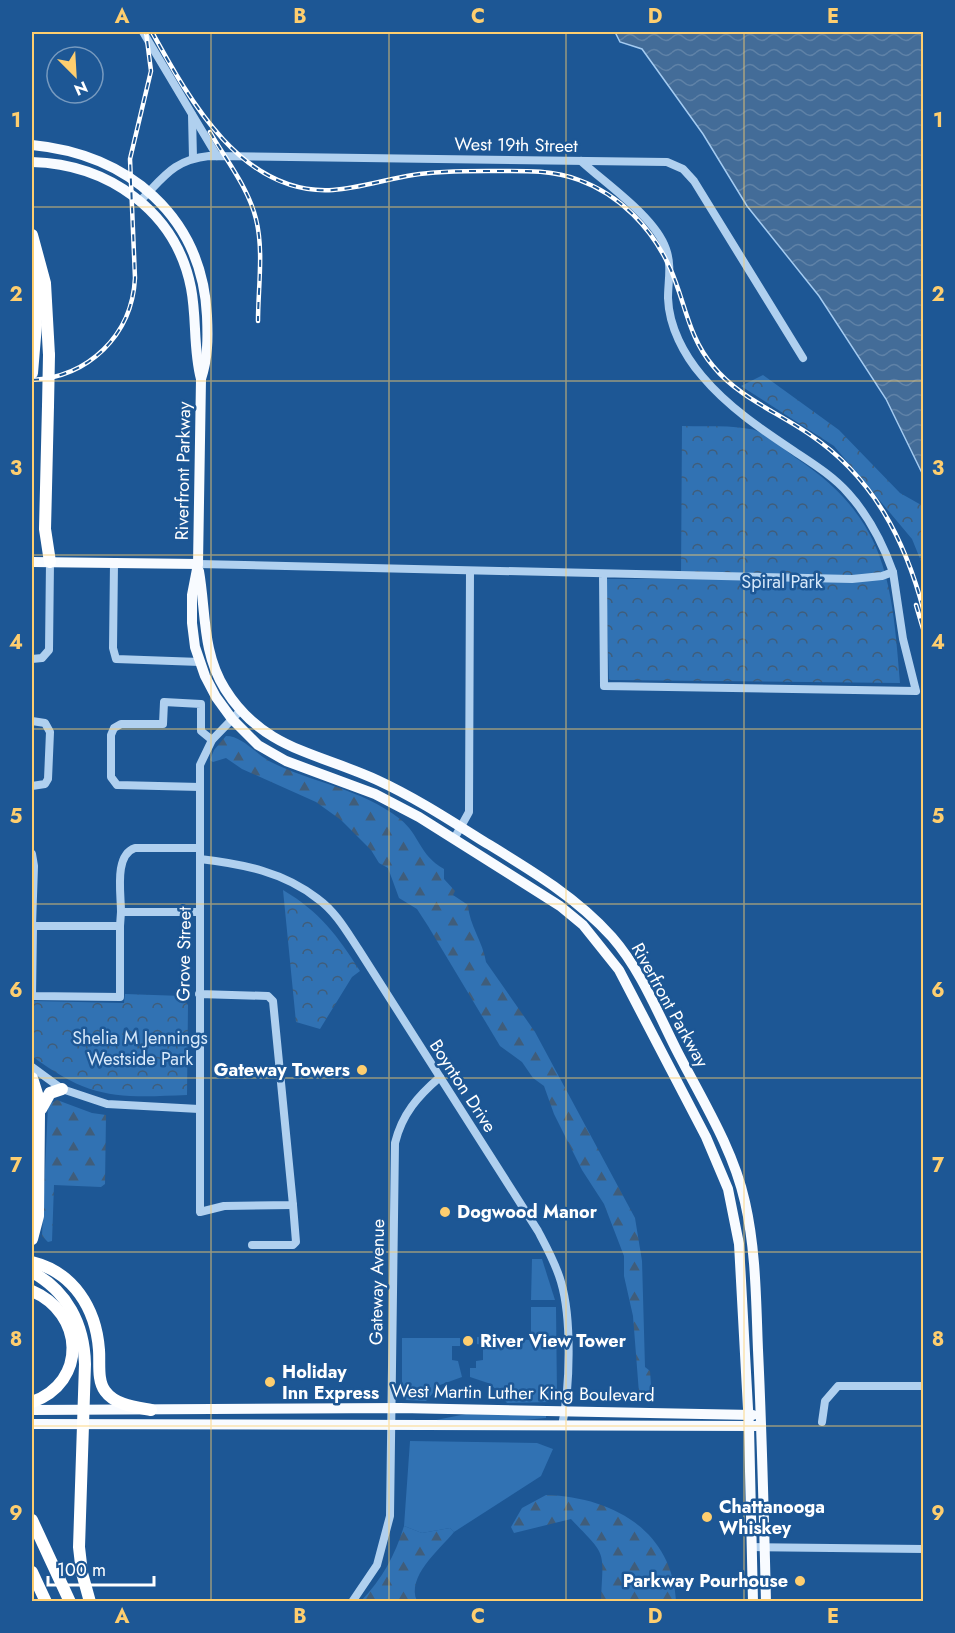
<svg xmlns="http://www.w3.org/2000/svg" width="955" height="1633" font-family="Jost,sans-serif">
<style>
.grass{fill:#3172b3}
.forest{fill:url(#forest-firs)}
.park{fill:url(#park-crowns)}
.water{fill:url(#water-waves);stroke:#a4cbf1;stroke-width:1.5}
.lines{fill:none;stroke-linecap:round;stroke-linejoin:round}
.minor{stroke:#b0d0ef;stroke-width:8}
.major{stroke:#f8fbff;stroke-width:10}
.highway{stroke:#fff;stroke-width:12}
.rail-casing{stroke:#fff;stroke-width:4.5}
.rail{stroke:#1d5795;stroke-width:2;stroke-dasharray:7;stroke-linecap:butt}
.highway-bridge{stroke:#fff;stroke-width:12}
.grid{fill:none;stroke:#fece6f;stroke-width:1.5;stroke-opacity:0.55}
.poi-dot{fill:#fece6f;stroke:#1d5795;stroke-width:2}
.labels{text-anchor:middle;stroke-width:5;stroke-linejoin:round;paint-order:stroke}
.street-label{font-size:18px;fill:#fff;stroke:#1d5795}
.park-label{font-size:18px;fill:#d7e9fb;stroke:#1d5795}
.poi-label{font-size:18px;font-weight:bold;fill:#fff;stroke:#1d5795;text-anchor:start}
.neatline{fill:none;stroke:#fece6f;stroke-width:2}
.grid-label{font-size:20px;text-anchor:middle;font-weight:bold;fill:#fece6f}
</style>
<defs>
<pattern id="forest-firs" width="22" height="20" patternUnits="userSpaceOnUse" patternTransform="scale(1.5)"><rect width="22" height="20" fill="#3172b3"/><path d="M5 1l3.5 6h-7zM16 11l3.5 6h-7z" fill="#405d7a"/></pattern>
<pattern id="park-crowns" width="20" height="18" patternUnits="userSpaceOnUse" patternTransform="scale(1.5)"><rect width="20" height="18" fill="#3172b3"/><path d="M2 6a3 3 0 1 1 6 0M12 15a3 3 0 1 1 6 0" fill="none" stroke="#405d7a"/></pattern>
<pattern id="water-waves" width="16" height="10" patternUnits="userSpaceOnUse" patternTransform="scale(1.5)"><rect width="16" height="10" fill="#436c98"/><path d="M0 5q4-4 8 0t8 0" fill="none" stroke="#5f82a7"/></pattern>
</defs>
<rect width="100%" height="100%" fill="#1d5795"/>
<g class="grass">
<polygon points="532,1259 542,1259 555,1300 531,1300"/>
<polygon points="531,1307 556,1307 557,1396 553,1402 507,1403 491,1384 470,1377 470,1368 476,1368 476,1361 483,1360 483,1345 477,1344 477,1337 531,1340"/>
<polygon points="402,1338 460,1338 460,1346 452,1346 452,1360 458,1361 462,1377 440,1385 426,1401 406,1400 402,1393"/>
<polygon points="466,1414 546,1415 546,1418 493,1423 436,1420"/>
<polygon points="410,1441 537,1443 553,1449 541,1476 454,1532 450,1528 422,1533 404,1526"/>
</g>
<g class="forest">
<path d="M226,736c16,0 29,17 43,25 42,22 92,27 131,58 20,16 19,36 44,50v10l11,12 -2,4 15,10c1,20 15,37 18,57l49,70 100,186 7,43 3,106 5,4 2,28h-11l-2,-6 -6,-77 -9,-40v-20l-20,-52 -22,-34 -28,-56 -10,-28 -11,-8 -11,-16 -22,-16 -72,-120 -11,-17 -18,-11 -11,-30 -9,-5 -8,-13 -30,-30 -25,-18 -74,-33 -16,-11 -13,4 -3,-2 4,-10z"/>
<polygon points="57,1100 92,1113 106,1115 105,1184 101,1187 54,1185 52,1241 48,1242 42,1236 48,1105"/>
<path d="M546,1495c66,2 126,35 130,106h-75c2,-53 7,-43 -30,-82l-57,14 -3,-6 11,-19z"/>
<path d="M404,1526l18,7 28,-5 4,4c-15,18 -48,45 -37,69h-56c21,-22 34,-45 43,-75z"/>
</g>
<g class="park">
<polygon points="763,375 839,430 900,493 923,506 923,566 912,539 834,446 741,386"/>
<path d="M682,426c22,1 46,-1 68,3 12,1 35,21 46,29 91,60 96,124 104,225l-291,-3 -3,-101h75z"/>
<path d="M283,890c37,22 54,45 77,81l-8,6 -32,52 -24,-7z"/>
<path d="M125,994l57,2 6,9 -1,90c-70,3 -98,4 -155,-39v-55l92,2z"/>
</g>
<polygon class="water" points="615,32 923,32 923,475 886,399 819,296 747,206 703,134 642,49 620,42"/>
<g class="lines">
<g class="minor">
<polyline points="143,32 217,156"/>
<polyline points="192,115 193,158"/>
<path d="M581,161c25,23 74,56 85,88 6,17 2,32 2,49 1,29 16,57 34,78 26,31 59,53 92,75 18,12 39,25 54,42 20,22 35,51 45,79"/>
<path d="M140,201c24,-24 33,-41 69,-45l458,6 16,7 11,12 109,177"/>
<polyline points="114,563 113,648 116,659 200,662"/>
<polyline points="198,564 852,579 882,576 893,572 903,639 916,691 604,686 603,574"/>
<polyline points="32,659 42,658 49,650 50,562"/>
<polyline points="32,721 45,723 50,732 48,779 45,784 32,786"/>
<polyline points="200,787 117,785 111,777 111,735 114,728 121,724 163,724 164,702 201,704 201,731 212,740"/>
<polyline points="454,839 469,812 470,571"/>
<polyline points="32,854 34,866 32,926"/>
<path d="M200,859c43,5 84,13 118,40 18,13 29,33 41,51l179,281c9,17 18,33 23,51 11,37 9,106 1,144"/>
<path d="M121,912c0,-19 -7,-57 14,-64h65"/>
<polygon points="33,926 120,926 120,997 32,996"/>
<polyline points="120,926 121,912 200,912"/>
<polyline points="199,994 268,996 273,1001 293,1205 224,1206 200,1212 200,765 212,740 241,710"/>
<polyline points="32,1067 62,1089 107,1104 199,1109"/>
<polyline points="252,1245 293,1245 296,1242 293,1205"/>
<polyline points="822,1422 825,1401 838,1386 924,1386"/>
<polyline points="751,1547 924,1549"/>
<path d="M352,1602l25,-37 13,-49 5,-373c7,-29 23,-47 45,-66"/>
</g>
<g class="major">
<path d="M32,145c96,9 170,71 175,171 1,23 1,41 -6,63"/>
<path d="M32,162c76,2 144,49 159,126 6,31 2,61 10,91l-3,185 -6,31v28l3,24 10,29 11,21 16,22 26,26 28,16 89,33 44,23 141,89 23,19 36,45 87,167 22,52 11,55 10,183 4,175"/>
<polyline points="32,562 198,564"/>
<path d="M199,571c7,40 3,82 26,118 37,60 93,64 152,91 37,17 71,39 106,61 46,28 92,55 129,96 28,32 45,74 64,112 25,49 57,99 69,153 11,48 11,98 13,148 4,84 6,167 8,252"/>
<polyline points="32,1410 400,1408 753,1415"/>
<polyline points="32,1424 756,1426"/>
</g>
<g class="highway">
<polyline points="32,235 45,283 49,355"/>
<polyline points="32,373 36,325 33,260"/>
<polyline points="48,406 45,529 50,562"/>
<polyline points="32,1078 39,1100 39,1114 38,1216 32,1239"/>
<polyline points="41,1109 50,1093 62,1089"/>
<path d="M32,1262c41,10 64,46 67,88 1,13 -2,30 6,41 10,14 30,16 46,19"/>
<path d="M32,1272c35,19 52,52 53,92l-6,183 3,26 8,29"/>
<path d="M32,1291c52,22 56,91 0,111"/>
<polyline points="32,1520 70,1602"/>
<polyline points="32,1572 46,1602"/>
</g>
<g class="rail-casing">
<g id="rail">
<path d="M152,32c37,67 90,164 181,158 27,-2 54,-11 80,-15 25,-4 50,-4 75,-4 31,0 62,-2 91,9 41,15 73,48 91,88 15,33 18,69 43,98 25,31 64,46 96,68 64,43 96,105 115,178"/>
<path d="M210,132c16,28 38,55 46,87 8,32 2,69 2,102"/>
<path d="M32,380c56,-3 100,-44 103,-102l-5,-119 21,-88 -5,-39"/>
<polyline points="916,605 924,632"/>
</g>
</g>
<use href="#rail" class="rail"/>
<polyline class="highway-bridge" points="48,406 49,355"/>
</g>
<path class="grid" d="M211,32v1570M389,32v1570M566,32v1570M744,32v1570M32,207h892M32,381h892M32,555h892M32,729h892M32,904h892M32,1078h892M32,1252h892M32,1426h892"/>
<g class="poi-dot">
<circle cx="362" cy="1070" r="6"/>
<circle cx="445" cy="1212" r="6"/>
<circle cx="468" cy="1341" r="6"/>
<circle cx="270" cy="1382" r="6"/>
<circle cx="707" cy="1517" r="6"/>
<circle cx="800" cy="1581" r="6"/>
</g>
<g class="labels">
<g class="street-label">
<text transform="translate(516 145) rotate(1)" y="6">West 19th Street</text>
<text transform="translate(183 471) rotate(-89)" y="6">Riverfront Parkway</text>
<text transform="translate(184 954) rotate(-89)" y="6">Grove Street</text>
<text transform="translate(670 1005) rotate(61)" y="6">Riverfront Parkway</text>
<text transform="translate(463 1086) rotate(57)" y="6">Boynton Drive</text>
<text transform="translate(377 1282) rotate(-89)" y="6">Gateway Avenue</text>
<text transform="translate(523 1393) rotate(1)" y="6">West Martin Luther King Boulevard</text>
</g>
<g class="park-label">
<text x="782" y="588">Spiral Park</text>
<text x="140" y="1044">Shelia M Jennings<tspan x="140" dy="21">Westside Park</tspan></text>
</g>
<g class="poi-label">
<text x="350" y="1076" text-anchor="end">Gateway Towers</text>
<text x="457" y="1218">Dogwood Manor</text>
<text x="480" y="1347">River View Tower</text>
<text x="282" y="1378">Holiday<tspan x="282" dy="21">Inn Express</tspan></text>
<text x="719" y="1513">Chattanooga<tspan x="719" dy="21">Whiskey</tspan></text>
<text x="788" y="1587" text-anchor="end">Parkway Pourhouse</text>
</g>
</g>
<rect width="955" height="1633" fill="none" stroke="#1d5795" stroke-width="66"/>
<g transform="translate(75 75) rotate(156)"><circle r="28" fill="#1d5795" stroke="#779abf" stroke-width="1.5"/>
<path d="M0-4.5L10 22L0 15L-10 22Z" fill="#fece6f"/>
<text y="-9" font-size="16" font-weight="bold" text-anchor="middle" fill="#ffffff">N</text>
</g>
<path d="M48 1576v9h106v-9" fill="none" stroke="#ffffff" stroke-width="3"/>
<text x="57" y="1576" font-size="18" fill="#ffffff" stroke="#1d5795" stroke-width="4.5" paint-order="stroke">100 m</text>
<rect x="33" y="33" width="889" height="1567" class="neatline"/>
<g class="grid-label">
<text x="122" y="23">A</text>
<text x="300" y="23">B</text>
<text x="478" y="23">C</text>
<text x="655" y="23">D</text>
<text x="833" y="23">E</text>
<text x="16" y="127">1</text>
<text x="938" y="127">1</text>
<text x="16" y="301">2</text>
<text x="938" y="301">2</text>
<text x="16" y="475">3</text>
<text x="938" y="475">3</text>
<text x="16" y="649">4</text>
<text x="938" y="649">4</text>
<text x="16" y="823">5</text>
<text x="938" y="823">5</text>
<text x="16" y="997">6</text>
<text x="938" y="997">6</text>
<text x="16" y="1172">7</text>
<text x="938" y="1172">7</text>
<text x="16" y="1346">8</text>
<text x="938" y="1346">8</text>
<text x="16" y="1520">9</text>
<text x="938" y="1520">9</text>
<text x="122" y="1623">A</text>
<text x="300" y="1623">B</text>
<text x="478" y="1623">C</text>
<text x="655" y="1623">D</text>
<text x="833" y="1623">E</text>
</g>
</svg>
